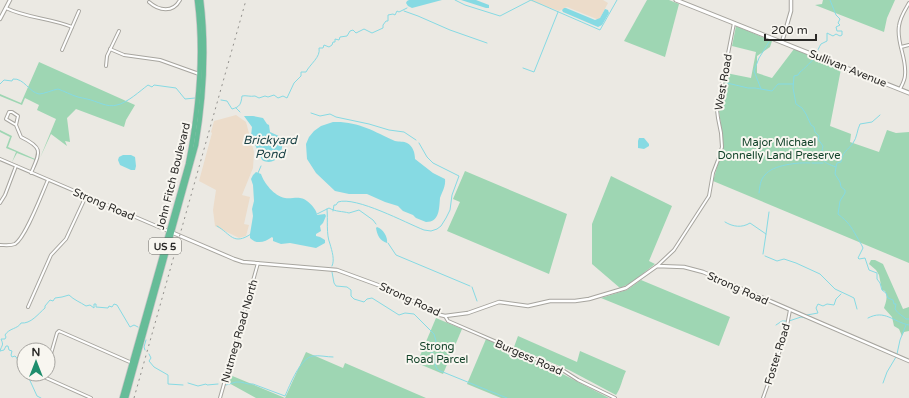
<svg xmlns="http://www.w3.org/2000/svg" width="909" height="398" font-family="'Varela Round',sans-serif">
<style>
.industrial{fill:#ecdcca}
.green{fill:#9ed6b3}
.water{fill:#86dae3}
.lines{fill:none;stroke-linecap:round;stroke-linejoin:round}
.stream{stroke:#86dae3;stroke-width:1}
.minor-casing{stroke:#a7a59f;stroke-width:4}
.tertiary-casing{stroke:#a7a59f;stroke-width:4.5}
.secondary-casing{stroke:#a7a59f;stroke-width:5}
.trunk-casing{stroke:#c8c7c7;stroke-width:6}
.minor{stroke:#fff;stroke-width:2}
.tertiary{stroke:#fff;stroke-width:2.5}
.secondary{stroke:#fff;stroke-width:3}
.trunk{stroke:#66bc98;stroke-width:4.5}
.rail{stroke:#92908c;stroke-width:1;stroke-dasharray:2 4;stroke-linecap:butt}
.labels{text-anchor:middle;stroke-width:4;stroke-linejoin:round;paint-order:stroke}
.shield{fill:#f8f6f0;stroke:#686663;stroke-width:1}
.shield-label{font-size:10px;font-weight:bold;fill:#2a2927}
.street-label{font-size:11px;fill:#2a2927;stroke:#f8f6f0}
.park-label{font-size:11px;fill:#13432a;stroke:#f8f6f0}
.water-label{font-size:12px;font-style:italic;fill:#1a4246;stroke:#f8f6f0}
</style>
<rect width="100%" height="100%" fill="#ebe9e3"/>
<g class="industrial">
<polygon points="528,0 603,0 608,3 599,20 567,7 559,11"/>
<polygon points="236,115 246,122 254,152 253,168 242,195 250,197 244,224 249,225 246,236 239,238 215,226 213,210 216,190 199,181 212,133 211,132 214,121"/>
</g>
<g class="green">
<polygon points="647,0 669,0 679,4 665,57 624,41"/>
<polygon points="823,0 895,0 887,18 884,32 815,5 822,4"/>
<polygon points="736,26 772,41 770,47 757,56 757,73 772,78 794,49 841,69 830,126 851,134 850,142 879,152 887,130 896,133 909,132 909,263 713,181 723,147 722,133 719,111 726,73 751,78 756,52 732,46"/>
<polygon points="39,62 135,105 126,120 124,127 76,109 67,118 70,142 65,141 67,146 51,134 40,158 56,119 37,110 39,105 25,98 22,105 0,96 0,94 21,103"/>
<polygon points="0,130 12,136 8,147 35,159 35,160 17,153 12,162 16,152 6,148 10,137 0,132"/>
<polygon points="465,171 567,214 549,274 447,231 460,202 453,199"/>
<polygon points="611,176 672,206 649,261 655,264 631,283 620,288 592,264 592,224"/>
<path d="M871,260h4l8,4 20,45 6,-2v24l-5,1 -2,4 -3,-7 -5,-3 -2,-9 -8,-9c2,-6 4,-11 1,-17l-3,-1 -3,-15 -3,-5 -7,-6z"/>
<polygon points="641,280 730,317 719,346 601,298 627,290"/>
<polygon points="436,318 462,329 443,374 417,363"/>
<path d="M518,336l59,26 3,-11 46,20c-4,8 -5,17 -10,24l-47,-25 -55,-23z"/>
<polygon points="486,339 553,369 609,398 501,398 467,384"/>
<polygon points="306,352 343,368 345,363 426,398 256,398 227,382 230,375 285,398"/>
</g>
<g class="water">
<polygon points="409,0 442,0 412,8 408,6 406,3 407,1"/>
<polygon points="461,0 476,0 489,5 489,8 486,8"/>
<polygon points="564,8 566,8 595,20 600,18 605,9 608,10 609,13 602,25 598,27 563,12 562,10"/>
<path d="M244,116h9l10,2 4,6 2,1 1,7 11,5c5,13 -5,31 -19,23l-11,-24 1,-9z"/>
<path d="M333,122c25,-1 40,9 62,19 4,1 9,0 12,2 6,3 8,10 8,16l18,14 12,6c1,7 -3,13 -5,19 -1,10 0,24 -14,24l-10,-4 -3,-3 -10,-4 -5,-5 -13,-4 -18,-8h-18l-14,-3 -19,-18 -9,-14 -1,-15 3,-7 5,-6 7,-5z"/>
<polygon points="639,138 644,138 649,144 649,146 644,149 638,148 638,141"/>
<polygon points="123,155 131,155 135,157 136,166 135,170 131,170 120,165 118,160 119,157"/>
<path d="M256,172l5,2c3,9 13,22 24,24 5,1 11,-1 15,0 6,0 17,11 17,17l8,-1 1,2 -3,7 -3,3 1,5 -5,3v2l4,1 5,3v3l-9,5 -26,-5 -9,1 -8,-3v-3l-1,-1c-7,5 -15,8 -22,1v-4l3,-18 -1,-7 2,-8 -1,-16 -2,-6 2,-4z"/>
<path d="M377,227c6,2 11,10 10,16 -7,-2 -10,-8 -11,-15z"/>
</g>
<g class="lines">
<g class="stream">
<polyline points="455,0 465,5 500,16 531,0 600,30 617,0"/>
<path d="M830,0l6,15 4,4 -2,4 2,2 -4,2 1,4h5v4l-2,1 -4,-2 -3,2 -6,-3v8c-2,1 -4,2 -6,3 -2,3 -4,8 -5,12 -2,3 -13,14 -16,16l-2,3 -4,1 -1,12 3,16 6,4 4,6 5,11 3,2 1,5 4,4 -1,3 5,7c-3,14 -1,16 13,21l-1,7 5,8 1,5 4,3v3l-5,8 -2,13c11,9 12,11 19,23 2,4 4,6 6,11l-5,10 1,1 6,-1 4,12 8,3v6l3,4 2,7 4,3 2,5 5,2 1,4h2l-1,5c3,5 7,6 11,10h3"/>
<polyline points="404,11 418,16 450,30 487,43"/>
<polyline points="523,68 534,72 558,12"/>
<polyline points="727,83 748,88 755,88 772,91 778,84 793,84"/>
<path d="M0,84l4,-4 8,1 1,-2c11,-1 16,13 26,15 5,0 13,-4 19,-5 6,2 13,6 20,8 3,1 6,1 9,2 10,2 20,9 30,6 10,-2 23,-14 31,-20l4,2 2,-2 22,3 9,11 10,-1"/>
<polyline points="761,89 754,71 759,58 769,42"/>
<path d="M221,100l6,1 5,8c8,-2 9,-5 10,-13 4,-1 8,1 13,0l4,2 6,-2 3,1 6,-2 4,3 5,-2 4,2 7,-15 7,-7v-4h5c4,-8 15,-15 13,-24h4l1,-3 5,2 3,-2 1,-3h2v-3l4,1 1,-3 7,-1 3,-5 3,-1 3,3 8,-4 8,4 11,-5v-3l3,-4h2v-6l5,-1 2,1 2,-4 2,1 8,-4"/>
<polyline points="236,108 240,112"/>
<polyline points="311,113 320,116 330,114 336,117 369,124 389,130 404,132 416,140"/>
<polyline points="812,163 823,163"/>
<path d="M836,167l1,-4 4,-1c1,-10 7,-12 12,-19 4,-5 4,-13 7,-19l12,-2 8,-7"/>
<polyline points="258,173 261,166"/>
<path d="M759,193c1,-7 1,-13 6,-18 7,-10 34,-13 45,-12"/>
<path d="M327,209c1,11 -1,25 3,35 2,7 5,16 2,22"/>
<path d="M333,211l1,-6h2l2,-3c18,-6 68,21 86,28l7,1 6,-2 4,-3 5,-8 4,-8 2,-15 7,-19 -26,-13 -6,-6 -8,-14"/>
<path d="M317,214l12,-6c7,4 13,3 20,5l10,-3 14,10 3,4"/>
<path d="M725,222c8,5 17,6 25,1l16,11 -3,20"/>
<path d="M217,226c14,8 16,20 34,8"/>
<polyline points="766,234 769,212"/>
<polyline points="388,243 396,255 470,286"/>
<polyline points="765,256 777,261 784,259 796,263 820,274 835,289 850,296 854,298 857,309"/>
<polyline points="332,272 334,283 336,286 347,287 351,290 351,296 354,299 364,302 367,299 372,298 399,315 405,313 414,314 434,334 436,341 431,349 436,367 438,370 507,398"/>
<polyline points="472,287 477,301"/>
<polyline points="807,315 818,313 816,308 818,304 823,306 827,304 834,305 836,299 841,294"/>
<path d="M868,318c17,-9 25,4 41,7"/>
<polyline points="789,321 801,317 806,318"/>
<polyline points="776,325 782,321 786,321"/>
<polyline points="145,350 144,347 146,340"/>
<path d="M0,351c2,-7 4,-5 1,-12h4l1,-2 -1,-2c4,-7 13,-6 16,-12 10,1 17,-9 24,-15v-2l5,-6 3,1 2,-3 7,-1 7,-2c5,5 11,7 17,11l4,-1 4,3v-4h2v3l12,1 1,-2 3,1 2,-3 3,1 13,22 4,-2 4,2"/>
<polyline points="0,351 4,350 6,346 8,346 9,350 12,351 11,355 12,357 15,356 16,357 23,368"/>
<polyline points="149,354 151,358 149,361 154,367 168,375 168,384 183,385"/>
<polyline points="897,354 900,340 906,325"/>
<polyline points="27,374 37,396 41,398"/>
<polyline points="188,383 198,386 206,384 207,385 218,384"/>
<polyline points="883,383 887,372 896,357"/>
<path d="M226,385c3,-1 7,-2 10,-3 7,-1 10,3 17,2l32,12c5,-11 15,-38 28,-40 6,-1 14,1 20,1"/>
</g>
<g class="minor-casing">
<g id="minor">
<path d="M149,2c10,9 24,11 31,-2"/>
<path d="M6,8c20,10 44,10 66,19"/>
<polyline points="901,47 909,45"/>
<polyline points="110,49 124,55 160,60 199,74"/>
<polyline points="62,50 79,11"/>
<polyline points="106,66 107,56 119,31"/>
<path d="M900,89c2,-4 5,-9 5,-14 2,-17 -9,-33 -6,-49 1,-9 6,-16 10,-23"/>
<path d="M16,125l-10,-6 3,-7h3l6,4 -2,9 5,12c23,11 19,15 10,36"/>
<polyline points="0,159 168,231"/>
<polyline points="0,203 5,195 16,166"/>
<path d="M0,245c5,0 10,1 15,-1 11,-7 27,-51 33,-64"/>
<polyline points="657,266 674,250 709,196 713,173 718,160 722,147 721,133 718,118 717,110 734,23"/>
<polyline points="28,307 51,255 66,239 86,196"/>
<polyline points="445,316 448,321 564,371 578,380 615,398"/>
<polyline points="48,364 57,333 59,331 132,363"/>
<polyline points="45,374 44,377 91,398"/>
<polyline points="220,398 258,263"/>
<polyline points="763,398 785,336 790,310"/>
</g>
</g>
<g class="tertiary-casing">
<g id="tertiary">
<polyline points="0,19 10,0"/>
<polyline points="782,42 791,11 791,0"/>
<polyline points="171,232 234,259 243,262 337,270 397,292 436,314 445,316 468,313 499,302 528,306 550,301 575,301 589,299 626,288 657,266 684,267 703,272 909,361"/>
</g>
</g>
<g class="secondary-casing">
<polyline id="secondary" points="676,0 909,93"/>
</g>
<g class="trunk-casing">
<g id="trunk">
<path d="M122,398l66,-234c11,-55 16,-109 9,-164"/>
<path d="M126,398l70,-253c8,-48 11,-96 5,-145"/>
</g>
</g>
<use href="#minor" class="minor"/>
<use href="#tertiary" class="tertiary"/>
<use href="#secondary" class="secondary"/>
<use href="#trunk" class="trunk"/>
<polyline class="rail" points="134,398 246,0"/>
</g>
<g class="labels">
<rect class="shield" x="149" y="238" width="32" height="16" rx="3"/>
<g class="shield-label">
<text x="165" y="250">US 5</text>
</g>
<g class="street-label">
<text transform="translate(848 68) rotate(22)" y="4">Sullivan Avenue</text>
<text transform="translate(723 82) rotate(-80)" y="4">West Road</text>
<text transform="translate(173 176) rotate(-76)" y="4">John Fitch Boulevard</text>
<text transform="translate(104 204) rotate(23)" y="4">Strong Road</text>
<text transform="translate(738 288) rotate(24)" y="4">Strong Road</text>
<text transform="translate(410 299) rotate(25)" y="4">Strong Road</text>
<text transform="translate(239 331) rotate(-74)" y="4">Nutmeg Road North</text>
<text transform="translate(777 354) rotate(-73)" y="4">Foster Road</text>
<text transform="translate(529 357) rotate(24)" y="4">Burgess Road</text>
</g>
<g class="park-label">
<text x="779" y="146">Major Michael<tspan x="779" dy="13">Donnelly Land Preserve</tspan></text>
<text x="437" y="350">Strong<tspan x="437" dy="13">Road Parcel</tspan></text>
</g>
<g class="water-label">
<text x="270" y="144">Brickyard<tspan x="270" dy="14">Pond</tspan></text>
</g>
</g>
<g transform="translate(36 362)"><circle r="19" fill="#f8f6f0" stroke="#a6a4a0"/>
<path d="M0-3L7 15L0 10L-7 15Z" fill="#1e8d6d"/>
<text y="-6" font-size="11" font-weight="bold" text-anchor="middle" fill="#2a2927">N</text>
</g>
<path d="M765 34v6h51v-6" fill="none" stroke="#2a2927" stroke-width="2"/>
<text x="771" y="34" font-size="12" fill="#2a2927" stroke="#f8f6f0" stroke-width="3" paint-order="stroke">200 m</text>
</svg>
